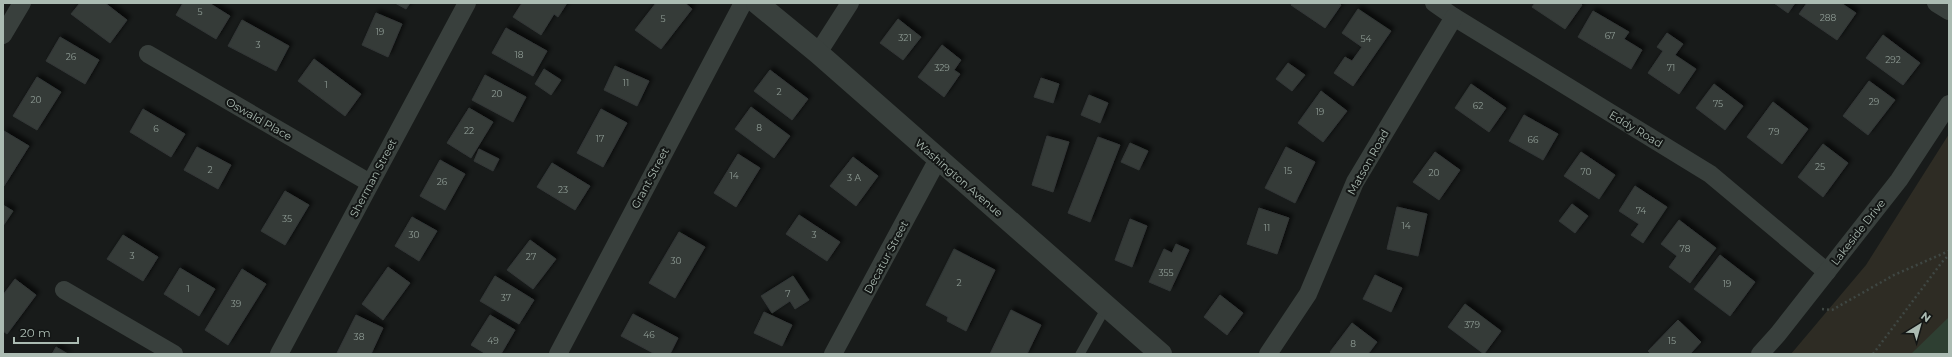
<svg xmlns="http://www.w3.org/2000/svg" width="1952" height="357" font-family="Montserrat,sans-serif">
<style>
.green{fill:#2e2c24}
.water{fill:#2e3f32}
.building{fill:#353a39;stroke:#323736;filter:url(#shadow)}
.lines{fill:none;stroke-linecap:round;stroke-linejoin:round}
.path{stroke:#3f4743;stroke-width:2.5;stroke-dasharray:2 3;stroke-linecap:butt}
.service{stroke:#39403d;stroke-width:9}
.minor{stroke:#39403d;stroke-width:18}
.tertiary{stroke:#39403d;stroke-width:22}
.labels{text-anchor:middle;stroke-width:4;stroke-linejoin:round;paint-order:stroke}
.number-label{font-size:9px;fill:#8e9b94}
.street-label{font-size:11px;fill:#abbbb2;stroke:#131615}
</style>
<defs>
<filter id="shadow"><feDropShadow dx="3.5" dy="-3.5" stdDeviation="2" flood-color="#0009"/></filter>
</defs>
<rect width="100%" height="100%" fill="#181b1a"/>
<polygon class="green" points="1949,134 1949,354 1791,354 1866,265"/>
<polygon class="water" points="1949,317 1949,354 1911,354"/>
<g class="building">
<polygon points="80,3 105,3 127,20 110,43 71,14"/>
<polygon points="183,3 209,3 230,16 216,39 176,15"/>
<polygon points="395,3 410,3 406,9"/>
<polygon points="522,3 567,3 558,17 554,14 541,35 513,17"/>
<polygon points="656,3 685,3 692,9 661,49 635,30"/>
<polygon points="1292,3 1338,3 1341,5 1325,28 1291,5"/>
<polygon points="1535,3 1579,3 1582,5 1565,29 1532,7"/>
<polygon points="1774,3 1795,3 1788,13"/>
<polygon points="1807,3 1841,3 1856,13 1837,40 1799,14"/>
<polygon points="1358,9 1391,31 1353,86 1334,73 1345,57 1352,61 1362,47 1342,33"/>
<polygon points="1593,11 1629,32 1624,39 1642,50 1631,69 1578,37"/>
<polygon points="376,13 402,24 388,57 362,45"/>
<polygon points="898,19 921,37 903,60 880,43"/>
<polygon points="242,20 289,46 276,71 228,46"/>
<polygon points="506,28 547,51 533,76 492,53"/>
<polygon points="1667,33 1683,44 1675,55 1696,69 1679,94 1648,73 1663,51 1657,47"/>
<polygon points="1883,35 1920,63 1903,85 1866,58"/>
<polygon points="60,37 99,60 85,84 46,61"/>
<polygon points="942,45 961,60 954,70 960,74 944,97 918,77"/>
<polygon points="314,59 361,94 345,116 298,81"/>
<polygon points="1288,63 1305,75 1292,91 1276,79"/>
<polygon points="615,66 649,81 637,106 604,90"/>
<polygon points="544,69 561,80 551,95 535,84"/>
<polygon points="770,70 808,99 792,120 754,91"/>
<polygon points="485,75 526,97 513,122 472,100"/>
<polygon points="37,77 61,92 37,130 13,116"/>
<polygon points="1041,78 1059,84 1053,103 1034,97"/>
<polygon points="1869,81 1895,100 1868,135 1843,116"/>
<polygon points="1471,84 1506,108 1489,132 1455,108"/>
<polygon points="1714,84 1743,106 1725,130 1696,108"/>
<polygon points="1321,91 1347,111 1323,142 1298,123"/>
<polygon points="1089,95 1108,103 1100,123 1081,115"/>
<polygon points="1773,102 1808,129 1782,164 1747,137"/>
<polygon points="751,107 790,136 774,158 735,129"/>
<polygon points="469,108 493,122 471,158 447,143"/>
<polygon points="143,109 185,134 171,157 130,132"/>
<polygon points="601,109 627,123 603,167 577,153"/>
<polygon points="1524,115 1558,134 1543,160 1509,141"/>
<polygon points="4,131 29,146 4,186 3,185"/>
<polygon points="1047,136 1069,142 1053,192 1032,185"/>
<polygon points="1098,137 1120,145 1090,222 1068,213"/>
<polygon points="1130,143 1148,151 1139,170 1121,162"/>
<polygon points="1823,144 1848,163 1823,197 1798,177"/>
<polygon points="197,147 231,165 218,189 184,170"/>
<polygon points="1286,147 1315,162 1295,203 1265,188"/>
<polygon points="479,149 499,159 493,171 474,161"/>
<polygon points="1435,152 1460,170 1439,200 1413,182"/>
<polygon points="1581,152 1615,175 1599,199 1564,176"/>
<polygon points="738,154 760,168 736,207 714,193"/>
<polygon points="853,157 878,176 856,206 830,186"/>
<polygon points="440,160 465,174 445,210 420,196"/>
<polygon points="552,163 590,186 575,210 537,187"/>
<polygon points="1635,186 1667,207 1643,243 1631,235 1639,224 1619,211"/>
<polygon points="285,191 309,205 285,245 261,231"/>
<polygon points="1572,204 1588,216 1575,233 1559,221"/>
<polygon points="3,205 13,211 3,226"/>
<polygon points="1397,207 1427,214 1418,256 1387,249"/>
<polygon points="1259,208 1289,218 1277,254 1247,244"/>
<polygon points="799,215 840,242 827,261 786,234"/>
<polygon points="412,217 437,231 419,261 395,246"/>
<polygon points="1130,219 1147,226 1132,267 1115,260"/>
<polygon points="1679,220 1716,248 1690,283 1669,267 1677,256 1661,244"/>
<polygon points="679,232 705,247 675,298 649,283"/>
<polygon points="123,235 158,257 143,281 107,259"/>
<polygon points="530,240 556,259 533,289 507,270"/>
<polygon points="1176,244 1189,250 1170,291 1149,282 1164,249 1172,253"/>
<polygon points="954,249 995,270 966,331 947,321 948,317 926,305"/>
<polygon points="1720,255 1755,282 1730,316 1694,289"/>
<polygon points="388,267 410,283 383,320 362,304"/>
<polygon points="180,268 215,289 199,316 164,294"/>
<polygon points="242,269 266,284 228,345 205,330"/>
<polygon points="1375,275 1402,288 1391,312 1363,299"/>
<polygon points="495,276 534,300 519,324 480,301"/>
<polygon points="793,276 809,300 795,309 790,301 772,313 761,296"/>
<polygon points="15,279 36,295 7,334 3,331 3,295"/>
<polygon points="1220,295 1243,313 1227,335 1204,317"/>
<polygon points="1465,304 1501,331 1484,354 1448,327"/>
<polygon points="1011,310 1041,325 1027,354 990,354"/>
<polygon points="764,312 792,325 782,346 754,333"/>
<polygon points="633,314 678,338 670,354 655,354 621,336"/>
<polygon points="356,315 383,328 371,354 340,354 337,353"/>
<polygon points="490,315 515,330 501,354 486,354 471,345"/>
<polygon points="1678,320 1701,342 1690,354 1651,354 1648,351"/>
<polygon points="1352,323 1377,342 1368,354 1332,354 1330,352"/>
<polygon points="56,347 68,354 52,354"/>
</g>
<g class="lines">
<g class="path">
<polyline points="1822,309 1832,310 1894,275 1949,251"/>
<polyline points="1873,354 1942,262 1949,255"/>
</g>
<polyline class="service" points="1080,354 1107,306"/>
<g class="minor">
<polyline points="1434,3 1454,17 1710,174 1827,272"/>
<polyline points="1936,3 1949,11"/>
<polyline points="3,35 22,3"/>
<polyline points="818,53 850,3"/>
<polyline points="148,54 370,183"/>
<polyline points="64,290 174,354"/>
<polyline points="279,354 467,3"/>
<polyline points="558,354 743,3"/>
<polyline points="833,354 938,159"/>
<polyline points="1268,354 1308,294 1355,182 1454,17"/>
<polyline points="1760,354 1778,334 1899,180 1949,104"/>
</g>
<polyline class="tertiary" points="757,3 818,53 1161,354"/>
</g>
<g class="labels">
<g class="number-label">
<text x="200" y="15">5</text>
<text x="1828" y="21">288</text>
<text x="663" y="22">5</text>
<text x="380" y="35">19</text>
<text x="1610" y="39">67</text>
<text x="905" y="41">321</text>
<text x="1366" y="42">54</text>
<text x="258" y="48">3</text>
<text x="519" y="58">18</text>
<text x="71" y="60">26</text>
<text x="1893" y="63">292</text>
<text x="942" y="71">329</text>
<text x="1671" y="71">71</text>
<text x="626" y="86">11</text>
<text x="326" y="88">1</text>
<text x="779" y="95">2</text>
<text x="497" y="97">20</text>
<text x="36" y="103">20</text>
<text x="1874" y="105">29</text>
<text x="1718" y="107">75</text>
<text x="1478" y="109">62</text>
<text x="1320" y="115">19</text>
<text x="759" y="131">8</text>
<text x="156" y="132">6</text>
<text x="469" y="134">22</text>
<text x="1774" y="135">79</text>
<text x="600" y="142">17</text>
<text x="1533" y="143">66</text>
<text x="1820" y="170">25</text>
<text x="210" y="173">2</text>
<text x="1288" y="174">15</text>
<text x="1586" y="175">70</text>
<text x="1434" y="176">20</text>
<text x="734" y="179">14</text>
<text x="854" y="181">3 A</text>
<text x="442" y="185">26</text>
<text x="563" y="193">23</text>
<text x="1641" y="214">74</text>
<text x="287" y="222">35</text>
<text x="1406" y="229">14</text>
<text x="1267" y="231">11</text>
<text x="414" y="238">30</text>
<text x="814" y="238">3</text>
<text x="1685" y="252">78</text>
<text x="132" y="259">3</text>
<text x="531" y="260">27</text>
<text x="676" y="264">30</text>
<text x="1166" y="276">355</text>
<text x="959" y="286">2</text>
<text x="1727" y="287">19</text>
<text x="188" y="292">1</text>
<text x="788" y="297">7</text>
<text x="506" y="301">37</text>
<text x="236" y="307">39</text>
<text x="1472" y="328">379</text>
<text x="649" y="338">46</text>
<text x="359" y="340">38</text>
<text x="493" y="344">49</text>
<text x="1672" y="344">15</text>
<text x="1353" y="347">8</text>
</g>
<g class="street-label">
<text transform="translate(259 119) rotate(30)" y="4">Oswald Place</text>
<text transform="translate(1636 129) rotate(31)" y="4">Eddy Road</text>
<text transform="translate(1368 162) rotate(-61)" y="4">Matson Road</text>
<text transform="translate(373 178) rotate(-62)" y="4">Sherman Street</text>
<text transform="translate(650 178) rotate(-62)" y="4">Grant Street</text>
<text transform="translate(959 178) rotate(41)" y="4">Washington Avenue</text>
<text transform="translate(1858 232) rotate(-52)" y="4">Lakeside Drive</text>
<text transform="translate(886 257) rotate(-62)" y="4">Decatur Street</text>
</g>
</g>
<rect width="1952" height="357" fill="none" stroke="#abbbb2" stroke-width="8"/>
<g transform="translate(1920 325) rotate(37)" stroke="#131615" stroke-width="3" paint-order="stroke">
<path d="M0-3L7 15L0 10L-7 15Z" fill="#abbbb2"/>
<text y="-6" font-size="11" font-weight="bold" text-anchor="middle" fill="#abbbb2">N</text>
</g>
<path d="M14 337v6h64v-6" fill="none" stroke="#abbbb2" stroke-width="2"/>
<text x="20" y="337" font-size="12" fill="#abbbb2" stroke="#131615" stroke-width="3" paint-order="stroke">20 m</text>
</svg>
